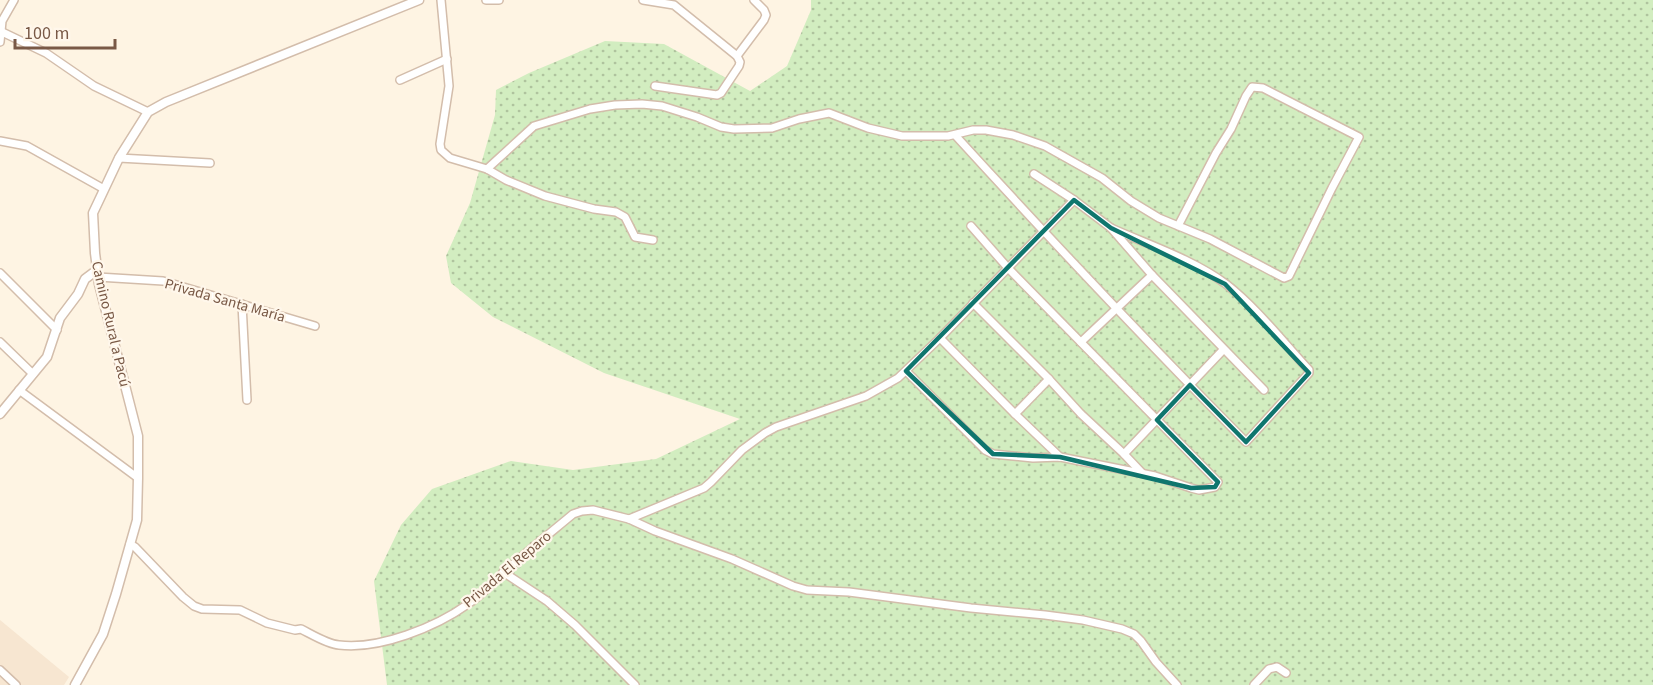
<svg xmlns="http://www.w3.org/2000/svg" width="1653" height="685" font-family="'Source Sans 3',sans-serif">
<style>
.residential{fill:#f7e6d1}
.green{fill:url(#green-dots)}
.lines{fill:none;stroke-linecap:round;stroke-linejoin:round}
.minor-casing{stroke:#d3bdab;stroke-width:10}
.tertiary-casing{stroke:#d3bdab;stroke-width:11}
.minor{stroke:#fff;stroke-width:7}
.tertiary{stroke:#fff;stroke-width:8}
.marked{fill:none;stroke:#0f766e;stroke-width:4.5;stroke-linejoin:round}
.labels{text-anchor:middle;stroke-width:4.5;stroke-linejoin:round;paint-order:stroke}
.street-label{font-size:15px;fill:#795946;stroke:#fff7eb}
</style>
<defs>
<pattern id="green-dots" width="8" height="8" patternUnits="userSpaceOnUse" patternTransform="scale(1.5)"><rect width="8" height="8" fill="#d2edc0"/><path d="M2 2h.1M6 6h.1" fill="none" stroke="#afc39e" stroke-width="1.8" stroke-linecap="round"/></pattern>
</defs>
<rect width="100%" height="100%" fill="#fef4e3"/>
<polygon class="residential" points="0,620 69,677 64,685 0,685"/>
<polygon class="green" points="811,0 1653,0 1653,685 387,685 374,581 401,525 432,489 511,461 573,470 656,459 740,419 604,373 493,317 451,283 446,256 470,203 495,115 496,90 529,73 605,41 664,44 750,91 787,66 811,10"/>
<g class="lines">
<g class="minor-casing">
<g id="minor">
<polyline points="441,0 449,86 440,144 441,150 450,158 487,169 506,180 545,196 594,209 616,212 625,217 635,237 653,240"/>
<polyline points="486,0 499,0"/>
<polyline points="643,0 674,5 737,56 740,62 739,66 721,93 717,95 655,86"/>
<polyline points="0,31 46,53 94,86 148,112"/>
<polyline points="0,42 2,21 14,0"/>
<polyline points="737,56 764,20 766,15 764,10 754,0"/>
<polyline points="400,80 447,59"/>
<path d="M955,135c95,104 192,207 291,307l63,-69v-3c-27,-29 -52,-62 -83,-86 -34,-25 -77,-39 -115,-56"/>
<polyline points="0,141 27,146 104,189"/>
<polyline points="119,158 210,163"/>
<polyline points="487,169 534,126 590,109 615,105 642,104 662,106 697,117 721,127 734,129 772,128 799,119 829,113 868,128 902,136 948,136 973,130 986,130 1013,135 1045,146 1102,178 1131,201 1159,218 1210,239 1284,278 1289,276 1332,188 1359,137 1263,88 1252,87 1246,96 1231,129 1216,153 1178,226"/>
<polyline points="1034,174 1074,200 1111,228 1152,275 1264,390"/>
<polyline points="0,273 57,330"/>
<polyline points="98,277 163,281 315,326"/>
<polyline points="973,303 1049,379 1081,414 1124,454 1142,473"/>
<polyline points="242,304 247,400"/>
<polyline points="940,338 1015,414 1060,457"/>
<polyline points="0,342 33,374"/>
<polyline points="1081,342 1152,275"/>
<polyline points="906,371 985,450 993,454 1033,458 1060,457 1155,476 1191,488 1199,490 1215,487 1218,482 1008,268 971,226"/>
<polyline points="19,390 138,478"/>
<polyline points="1015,414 1049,379"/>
<polyline points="1124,454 1223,350"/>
<polyline points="629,519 704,488 711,482 742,450 765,433 776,427 866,396 898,378 940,338 1074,200"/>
<path d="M130,544l5,3 48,50 11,9 8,3 38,1 27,13 28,7 6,-1c12,6 26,15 38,16 40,5 97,-18 129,-41 13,-8 23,-20 34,-30 23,-21 47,-40 71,-60l9,-3 11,-1 36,9 26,12 77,28 61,27 14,4 42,2 122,16 74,7 38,5 39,9 12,5 7,7 15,21 21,23"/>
<polyline points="503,572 547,601 575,625 635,685"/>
<polyline points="0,670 16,685"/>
<polyline points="1254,685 1269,669 1277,667 1286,673"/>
</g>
</g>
<g class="tertiary-casing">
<g id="tertiary">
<polyline points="0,414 47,357 60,318 78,294 85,279 97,270"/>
<polyline points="75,685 103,634 116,594 137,520 138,478 138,436 99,284 95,253 93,213 119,158 148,112 166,102 419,0"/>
</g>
</g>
<use href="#minor" class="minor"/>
<use href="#tertiary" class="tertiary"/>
</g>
<path class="marked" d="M1074,200l37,28 114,56 84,89 -63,69 -56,-57 -33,35 61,62 -3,5 -24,1 -131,-31 -67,-3 -87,-83z"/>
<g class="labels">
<g class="street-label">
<text transform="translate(225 300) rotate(16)" y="5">Privada Santa María</text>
<text transform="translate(111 324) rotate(77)" y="5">Camino Rural a Pacú</text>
<text transform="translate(507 569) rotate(-40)" y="5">Privada El Reparo</text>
</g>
</g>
<path d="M15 39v9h100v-9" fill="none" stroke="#795946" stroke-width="3"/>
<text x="24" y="39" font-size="18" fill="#795946" stroke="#fff7eb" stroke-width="4.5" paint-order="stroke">100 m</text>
</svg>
